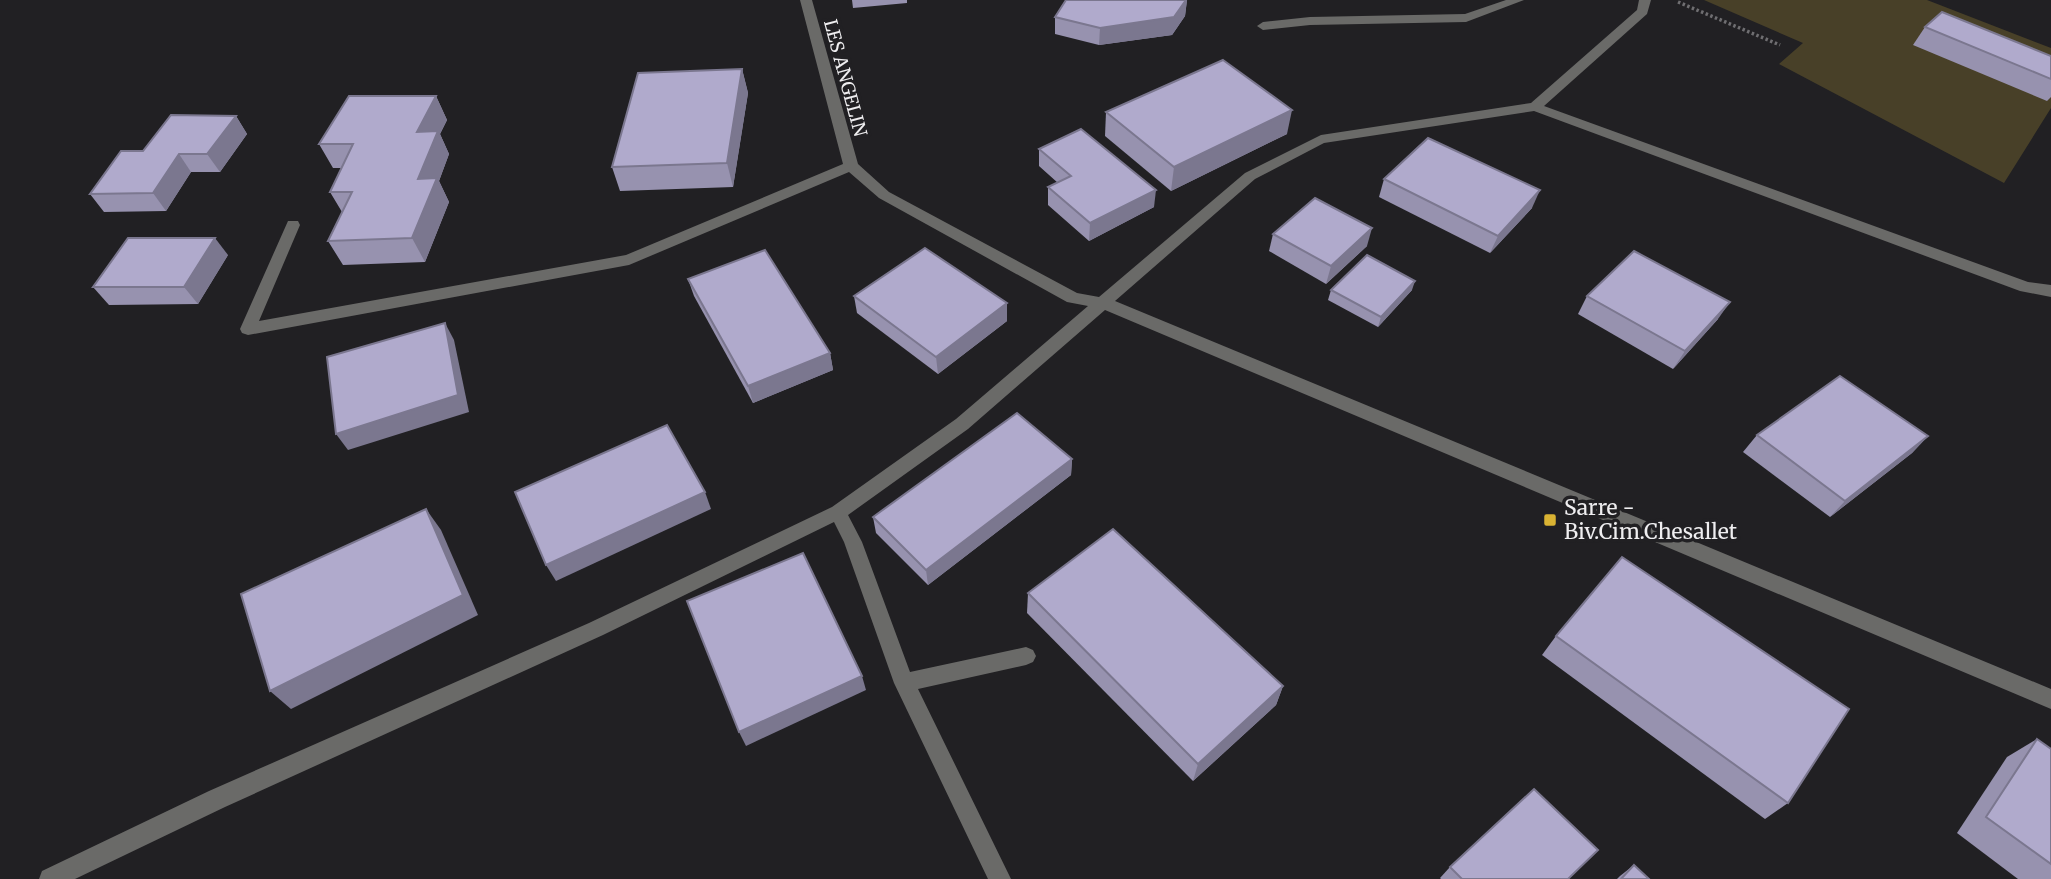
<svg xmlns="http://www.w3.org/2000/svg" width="2051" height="879" font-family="Merriweather,serif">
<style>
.green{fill:#484028}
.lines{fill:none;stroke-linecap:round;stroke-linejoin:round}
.path{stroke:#6f6e71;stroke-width:3.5;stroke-dasharray:2.5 2.5;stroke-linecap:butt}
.minor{fill:#6a6a68;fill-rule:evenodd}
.wall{fill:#9792af}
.shaded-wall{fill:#7b778f}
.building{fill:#b0aacc;stroke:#7b778f;stroke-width:2}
.poi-dot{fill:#dab333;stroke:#212023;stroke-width:2.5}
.labels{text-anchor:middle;stroke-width:7;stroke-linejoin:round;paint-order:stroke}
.far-street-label{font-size:18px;fill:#efeef0;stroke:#212023}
.poi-label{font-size:21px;fill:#efeef0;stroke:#212023;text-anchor:start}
</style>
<rect width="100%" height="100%" fill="#212023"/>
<polygon class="green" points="1704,0 1927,0 2051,48 2051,108 2004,183 1779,64 1803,43"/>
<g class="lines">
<polyline class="path" points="1678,2 1780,45"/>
<g class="minor">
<polygon points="800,0 812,0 858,164 889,192 1077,293 1099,297 1245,173 1321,135 1531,103 1637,10 1639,0 1651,0 1647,14 1544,106 2028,282 2051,285 2051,297 2020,291 1534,111 1324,143 1255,179 1115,301 2051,689 2051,709 1105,310 968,429 848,515 862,542 910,672 1026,647 1033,650 1036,656 1033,662 1026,665 918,689 1011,879 988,879 894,683 844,542 834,522 603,635 225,807 75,879 39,879 42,871 209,791 589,623 832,507 956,419 1088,306 1067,302 879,198 849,172 629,265 248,335 242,333 240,329 288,221 298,221 300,225 259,321 626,255 843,164"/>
<polygon points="1506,0 1524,0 1466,22 1310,25 1263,30 1257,26 1263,22 1310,17 1465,14"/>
</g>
</g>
<g class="wall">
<polygon points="852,0 907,0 907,3 853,8"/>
<polygon points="1187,0 1185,16 1172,35 1099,45 1055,34 1055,17"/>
<polygon points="1925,27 2051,56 2051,97 2047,101 1913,45"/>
<polygon points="742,69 748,93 733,187 620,191 612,167"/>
<polygon points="436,96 447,120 440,134 449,154 439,181 449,202 425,262 343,265 328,241 342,212 330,192 342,168 333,168 319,144"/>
<polygon points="1106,112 1287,134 1171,191 1105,136"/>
<polygon points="236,116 247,134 220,172 191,172 166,211 104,212 90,194 143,151"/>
<polygon points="1039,149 1154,207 1089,241 1048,205 1048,187 1058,183 1039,166"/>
<polygon points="1384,179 1532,208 1490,253 1379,197"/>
<polygon points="1273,234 1367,246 1326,284 1269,251"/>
<polygon points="228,255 198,304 109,305 93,287"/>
<polygon points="688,279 830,353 833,370 753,403 694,296"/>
<polygon points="1331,290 1412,290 1378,327 1328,300"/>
<polygon points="854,296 1007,303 1007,321 938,374 857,313"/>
<polygon points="1587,296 1718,319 1673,369 1578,314"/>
<polygon points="1757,435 1928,436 1912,453 1830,517 1743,452"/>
<polygon points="1072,459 1071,475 928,585 876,533 873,517"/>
<polygon points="1028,593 1283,686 1276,705 1193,781 1027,613"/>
<polygon points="1556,636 1788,803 1765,819 1542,655"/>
<polygon points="2037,739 2051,749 2051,879 2018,879 1957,833 2007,757"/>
<polygon points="1634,865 1649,879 1617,879 1620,876"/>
<polygon points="1450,867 1568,879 1441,879 1440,878"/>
</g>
<g class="shaded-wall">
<polygon points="1187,0 1185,16 1172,35 1099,45 1100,28"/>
<polygon points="742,69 748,93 733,187 727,163"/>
<polygon points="436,96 447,120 440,134 449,154 439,181 449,202 425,262 412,238 418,179 417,132"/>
<polygon points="1292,110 1287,134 1171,191 1174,167"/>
<polygon points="236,116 247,134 220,172 207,154"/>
<polygon points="179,154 191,172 166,211 153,193"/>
<polygon points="1156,190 1154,207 1089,241 1090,223"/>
<polygon points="1540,190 1532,208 1490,253 1498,236"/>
<polygon points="1372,228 1367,246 1326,284 1331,266"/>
<polygon points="215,238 228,255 198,304 184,287"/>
<polygon points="1415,281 1412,290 1378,327 1381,317"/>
<polygon points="1730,302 1718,319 1673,369 1685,351"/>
<polygon points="1007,303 1007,321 938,374 936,357"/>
<polygon points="445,323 454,340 469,412 348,450 336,434"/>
<polygon points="830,353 833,370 753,403 748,386"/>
<polygon points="1928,436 1912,453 1830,517 1845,501"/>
<polygon points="1072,459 1071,475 928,585 926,570"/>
<polygon points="705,492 711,509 556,581 546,565"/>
<polygon points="426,509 441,530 478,615 291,709 270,691"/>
<polygon points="862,676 866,690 746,746 739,732"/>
<polygon points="1283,686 1276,705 1193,781 1198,764"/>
</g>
<g class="building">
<polygon points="1066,0 1186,0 1174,17 1100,28 1055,17"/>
<polygon points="1942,12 2051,56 2051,79 1925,27"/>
<polygon points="1223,60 1292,110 1174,167 1106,112"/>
<polygon points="742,69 727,163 612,167 638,73"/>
<polygon points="349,96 436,96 417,132 438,131 418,179 437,178 412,238 328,241 352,192 330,192 353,144 319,144"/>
<polygon points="171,115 236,116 207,154 179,154 153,193 90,194 121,151 143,151"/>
<polygon points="1081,129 1156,190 1090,223 1048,187 1071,176 1039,149"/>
<polygon points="1428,138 1540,190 1498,236 1384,179"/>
<polygon points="1315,198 1372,228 1331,266 1273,234"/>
<polygon points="128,238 215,238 184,287 93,287"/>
<polygon points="925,248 1007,303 936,357 854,296"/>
<polygon points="765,250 830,353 748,386 688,279"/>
<polygon points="1634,251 1730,302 1685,351 1587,296"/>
<polygon points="1367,255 1415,281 1381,317 1331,290"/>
<polygon points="445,323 458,395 336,434 327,357"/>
<polygon points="1840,376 1928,436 1845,501 1757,435"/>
<polygon points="1017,413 1072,459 926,570 873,517"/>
<polygon points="667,425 705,492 546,565 515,492"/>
<polygon points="426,509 463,595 270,691 241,594"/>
<polygon points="1113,529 1283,686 1198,764 1028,593"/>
<polygon points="803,553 862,676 739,732 687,601"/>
<polygon points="1622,557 1849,709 1788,803 1556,636"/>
<polygon points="2037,739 2051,749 2051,864 1986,817"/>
<polygon points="1534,789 1598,850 1568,879 1462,879 1450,867"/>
<polygon points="1634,865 1649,879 1621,879"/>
</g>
<rect class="poi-dot" x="1543" y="513" width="14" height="14" rx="3.5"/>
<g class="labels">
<g class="far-street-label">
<text transform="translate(845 78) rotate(75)" y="6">LES ANGELIN</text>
</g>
<g class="poi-label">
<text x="1564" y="515">Sarre -<tspan x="1564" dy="24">Biv.Cim.Chesallet</tspan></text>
</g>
</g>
</svg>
